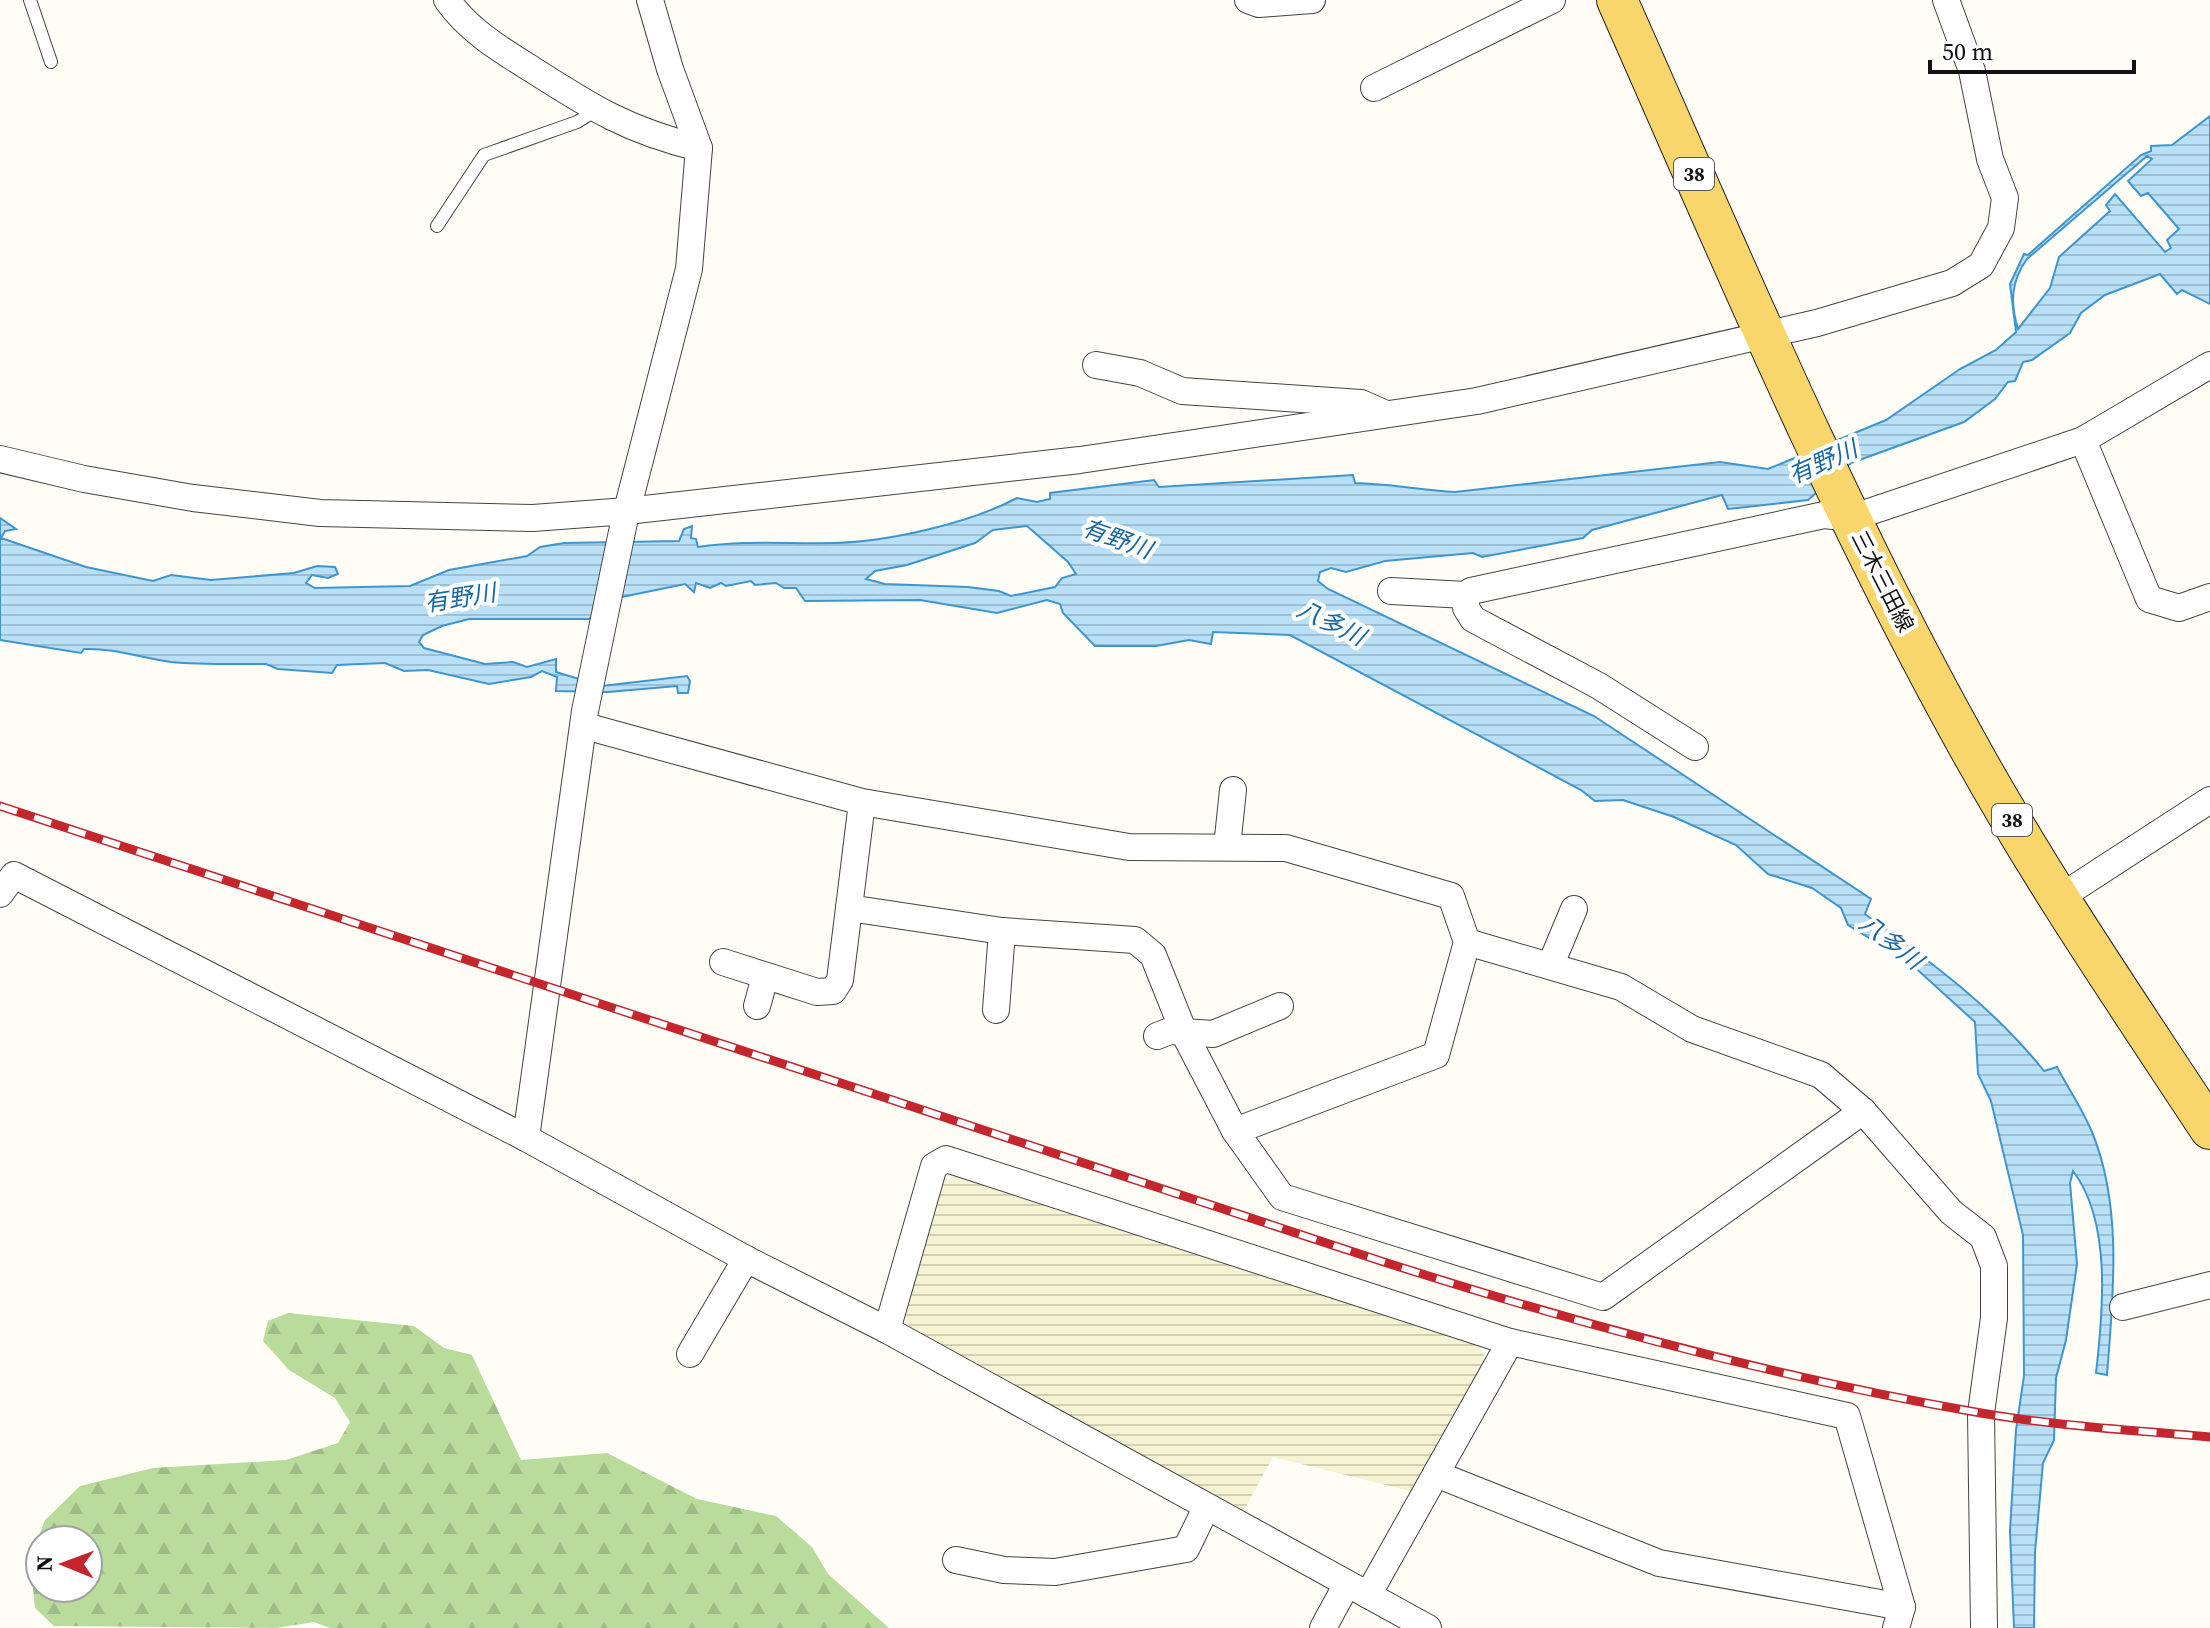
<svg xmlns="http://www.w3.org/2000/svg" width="2210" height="1628" font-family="'Source Serif 4','Noto Sans JP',serif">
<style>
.farmland{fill:url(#farmland-rules)}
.forest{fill:url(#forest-firs);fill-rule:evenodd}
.water{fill:url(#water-rules);stroke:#3f96cf;stroke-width:2;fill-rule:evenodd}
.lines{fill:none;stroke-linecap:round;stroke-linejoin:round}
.lane-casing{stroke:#444;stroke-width:14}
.street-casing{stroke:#444;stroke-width:28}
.primary-casing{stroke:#222;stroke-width:42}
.lane{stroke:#fff;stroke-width:12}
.street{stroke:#fff;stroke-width:26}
.primary{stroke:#f9d66b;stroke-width:40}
.rail-casing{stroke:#c4262e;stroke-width:9}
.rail{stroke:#fff;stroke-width:6;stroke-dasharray:18;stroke-linecap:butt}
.labels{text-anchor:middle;stroke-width:8;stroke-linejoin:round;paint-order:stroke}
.shield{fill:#fff;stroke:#585858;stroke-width:2}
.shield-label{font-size:20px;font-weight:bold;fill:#111}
.street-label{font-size:22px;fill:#111;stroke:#fff}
.water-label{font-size:24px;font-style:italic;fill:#1768a6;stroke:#fff}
</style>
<defs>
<pattern id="farmland-rules" width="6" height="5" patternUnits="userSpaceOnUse" patternTransform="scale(2)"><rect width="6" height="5" fill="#f6f3d4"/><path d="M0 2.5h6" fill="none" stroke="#d2cfb5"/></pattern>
<pattern id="forest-firs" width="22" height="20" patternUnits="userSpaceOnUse" patternTransform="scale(2)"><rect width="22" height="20" fill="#b9dc9c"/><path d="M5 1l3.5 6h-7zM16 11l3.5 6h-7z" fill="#9ebc85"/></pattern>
<pattern id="water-rules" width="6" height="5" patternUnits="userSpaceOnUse" patternTransform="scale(2)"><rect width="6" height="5" fill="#b9e0f7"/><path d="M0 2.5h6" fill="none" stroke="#9ebfd3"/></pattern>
</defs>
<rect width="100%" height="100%" fill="#fffdf5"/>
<polygon class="farmland" points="956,1175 1478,1343 1486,1359 1410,1491 1273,1457 1244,1510 911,1330 904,1315 941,1183"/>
<path class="forest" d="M288,1313l126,13 30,22 28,7 49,105 86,-7 90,46 79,17 36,31 16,27 61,54h-559l-16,-6 -38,6 -222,-2 -19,-18 -5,-49 15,-39 35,-34 73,-18 133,-8 52,-17 12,-21 -15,-24 -46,-28 -26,-29 5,-20zM40,1540h48v48h-48z"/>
<path class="water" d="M2210,116v188l-28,-14 -5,4 -17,-20 -55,21 -24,18 -11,20 -38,27 -9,2 -8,19 -7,1 -13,17 -31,23 -113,41 -43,37 -80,9 -6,-14 -130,35 -9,8 -101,19 -9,-4 -88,8 -39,11 -15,-4 -11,4 -2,9 10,8 266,127 277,183 -6,15c66,48 128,93 179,157l13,-4c11,21 26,43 35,65 31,75 21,165 15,243l-11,-2c7,-61 16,-151 -23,-202l-3,12 7,81 -11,76 -10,38 -2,62 -11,23 -8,89 -1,76h-20l-4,-97 6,-101 8,-54 -1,-141 -32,-134 -13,-27 -3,-52 -65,-59 -62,-38 -7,-17 -29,-20 -44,-14 -32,-29 -62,-28 -51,-17 -28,1 -14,-11 -291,-155 -77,-3 -2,12 -22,-4 -33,6h-61l-32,-33 -3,-9 -13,-4 -50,13 -77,-13 -115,1 -9,-13h-12l-8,-5 -21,2 -4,-4 -25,5 -5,-3 -11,5 -14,-5 -2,9 -9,-8 -68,14 -28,21h-120l-27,7 -19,9 -4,7 5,6 61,16 28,-2 14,5 29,-8v13l46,14 85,-10 3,5 -2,12h-10l-1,-7 -69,6 -52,-1 1,-14 -15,-6 -11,6 -42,7 -61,-14 -24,1 -19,-8 -48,2 -5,8 -54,-4 -12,-5c-31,0 -64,1 -95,-2 -30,-4 -57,-14 -87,-13l-3,4 -81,-13v-122l16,11 -11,2 -4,7 85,29 67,14 18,-6 40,5 83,-7 23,-7 18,1 3,7 -10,4 -16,-3 -6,8 9,5 95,-2 39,-16 78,-14 13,-9 24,-4 115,-2 5,-12 8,-3 -1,12 5,1 2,8c46,-7 89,-3 135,-4 55,-1 137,-20 184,-45l20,4 13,-3v-6l104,-13 5,7 194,-12 2,8c36,1 65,7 100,9l265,-30 48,7 118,-49 74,-51 36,-19 20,-18 -6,-48 14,-30 4,1 113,-100 10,-4v-5l21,-1zM2147,156l5,3 -24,22 13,15 7,-3 31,36 -12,11 4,8 -6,4 -50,-58 -9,11 4,6 -51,46 -9,31 -32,41c-8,-26 -7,-48 9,-70zM1027,526l41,36 8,12 -14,4 -7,9 -44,9 -12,-5 -31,-4 -83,-3 -19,-5 9,-8 32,-6 68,-22 18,-13z"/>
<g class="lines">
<g class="lane-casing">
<g id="lane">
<polyline points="30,0 51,62"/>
<polyline points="437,226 484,155 577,122 595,111"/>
</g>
</g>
<g class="street-casing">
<g id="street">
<path d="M447,0c22,31 54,50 86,70 61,39 94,60 166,78"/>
<polyline points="1248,0 1259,4 1312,0"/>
<polyline points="1374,88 1552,0"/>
<polyline points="1096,365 1140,373 1182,391 1361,403 1386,414"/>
<polyline points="2083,440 2149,599 2179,608 2210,597"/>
<polyline points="0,459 84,479 193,498 320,513 533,518 627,511 1080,460 1477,401 1817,323 1952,283 1981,265 2001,228 2005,198 1990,159 1972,71 1946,0"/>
<polyline points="1391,591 1466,595"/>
<polyline points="585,726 862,802 1129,847 1286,848 1451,896 1467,942 1436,1055 1235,1131 1185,1035 1153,955 1135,940 1002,931 849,908 862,802"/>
<polyline points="1695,747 1599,686 1473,619 1466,608 1466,595 1471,591 1824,515 1851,518 2083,440 2210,365"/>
<polyline points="1227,847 1233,790"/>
<polyline points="0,894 14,875 526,1138 746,1259 887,1330 1428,1628"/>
<polyline points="2059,898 2210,800"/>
<polyline points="1467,942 1621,987 1692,1029 1821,1075 1863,1111"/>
<polyline points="723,962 817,992 833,991 840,980 849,908"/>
<polyline points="1551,964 1574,909"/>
<polyline points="757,1006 765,977"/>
<polyline points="996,1010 1002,931"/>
<polyline points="1157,1036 1170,1031 1213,1034 1280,1006"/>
<polyline points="1235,1131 1282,1197 1603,1297 1863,1111 1951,1212 1983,1237 1994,1266 1994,1318 1981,1413 1984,1628"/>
<polyline points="526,1138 585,711 624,522 689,269 699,148 670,69 650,0"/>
<polyline points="2123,1307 2210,1285"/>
<polyline points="887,1330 934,1166 946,1159 1510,1342"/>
<polyline points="690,1354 746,1259"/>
<polyline points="1436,1474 1659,1563 1902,1607"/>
<polyline points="956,1560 1004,1570 1055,1572 1186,1549 1206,1508"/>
<polyline points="1368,1595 1510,1342 1847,1416 1902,1607 1896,1628"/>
<polyline points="1323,1628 1347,1584"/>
</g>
</g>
<g class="primary-casing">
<path id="primary" d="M1617,0c110,248 215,500 347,738 74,135 161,262 246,391"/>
</g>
<use href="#lane" class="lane"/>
<use href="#street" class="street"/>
<use href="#primary" class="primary"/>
<g class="rail-casing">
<path id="rail" d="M0,806l1387,457c195,62 392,115 594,150 75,13 153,17 229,24"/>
</g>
<use href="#rail" class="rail"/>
</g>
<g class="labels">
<g class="shield">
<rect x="1674" y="158" width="40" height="32" rx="6"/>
<rect x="1992" y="804" width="40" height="32" rx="6"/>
</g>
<g class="shield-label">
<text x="1694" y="181">38</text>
<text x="2012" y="827">38</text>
</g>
<g class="street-label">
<text transform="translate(1883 581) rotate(63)" y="8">三木三田線</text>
</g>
<g class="water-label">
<text transform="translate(1823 462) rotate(-24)" y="8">有野川</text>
<text transform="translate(1117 539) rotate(20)" y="8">有野川</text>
<text transform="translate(460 598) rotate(-9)" y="8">有野川</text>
<text transform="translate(1331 623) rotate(26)" y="8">八多川</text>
<text transform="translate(1891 942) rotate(38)" y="8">八多川</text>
</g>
</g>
<g transform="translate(64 1564) rotate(271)"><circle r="38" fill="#ffffff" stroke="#a0a0a0" stroke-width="2"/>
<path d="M0-6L14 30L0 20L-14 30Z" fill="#c4262e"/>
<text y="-12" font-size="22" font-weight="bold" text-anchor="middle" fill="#111111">N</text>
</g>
<path d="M1930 60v12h204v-12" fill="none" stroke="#111111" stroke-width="4"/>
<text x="1942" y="60" font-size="24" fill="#111111" stroke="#ffffff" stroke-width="6" paint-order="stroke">50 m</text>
</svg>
